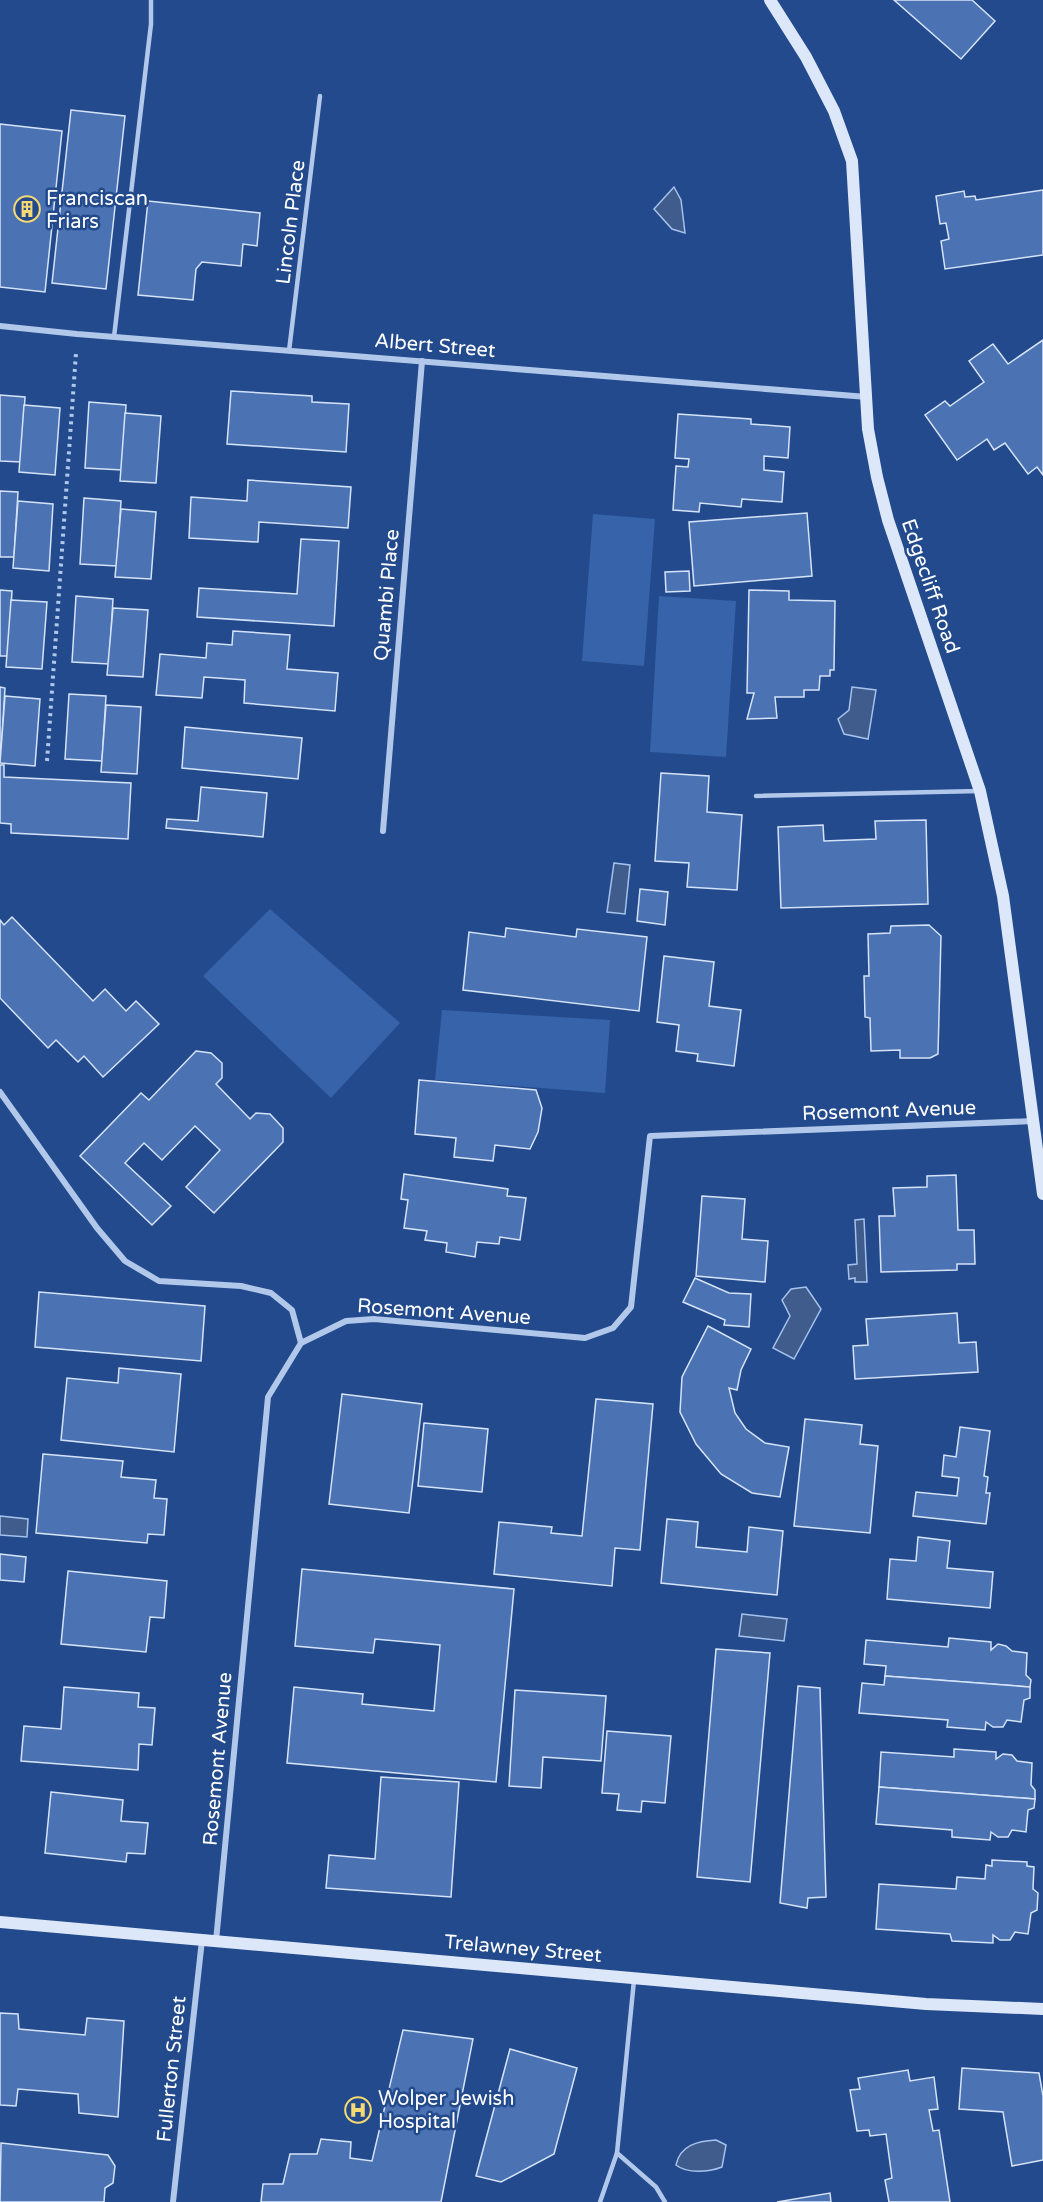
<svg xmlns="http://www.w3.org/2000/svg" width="1043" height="2202" font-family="'Varela Round',sans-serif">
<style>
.green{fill:#3663a9}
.water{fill:#405c8c;stroke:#a5c2ec;stroke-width:1.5}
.building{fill:#4b73b3;stroke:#d5e3f8;stroke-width:1.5}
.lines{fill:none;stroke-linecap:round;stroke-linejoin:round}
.path{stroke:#b1c8eb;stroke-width:4;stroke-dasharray:3 4.5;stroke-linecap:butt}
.lane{stroke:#b1c8eb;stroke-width:4.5}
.street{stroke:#b1c8eb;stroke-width:6}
.secondary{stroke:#dce7f9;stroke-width:12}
.labels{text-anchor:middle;stroke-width:5;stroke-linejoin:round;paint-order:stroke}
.poi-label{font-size:20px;fill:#fff;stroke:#224a8c;text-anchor:start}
.street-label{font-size:20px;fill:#fff;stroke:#224a8c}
</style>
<rect width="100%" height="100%" fill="#224a8c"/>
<g class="green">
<polygon points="593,514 655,519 644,666 582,661"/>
<polygon points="659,596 736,601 726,757 650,752"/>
<polygon points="270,909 400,1023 331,1098 203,976"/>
<polygon points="442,1010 610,1020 605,1093 435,1080"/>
</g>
<g class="water">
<polygon points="674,187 681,200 685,233 672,229 654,209"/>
<polygon points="852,687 876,690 868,739 844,734 838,719 849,710"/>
<polygon points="614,863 630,865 625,914 607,912"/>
<polygon points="864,1219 867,1282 855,1282 855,1278 849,1279 848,1265 857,1264 855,1220"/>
<polygon points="806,1287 821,1309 794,1359 773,1348 790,1316 782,1300 791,1289"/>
<polygon points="0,1516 28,1519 27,1537 0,1535"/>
<polygon points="742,1614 787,1619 784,1641 739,1636"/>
<path d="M716,2140l10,5 -4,22c-13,5 -35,7 -46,-2 4,-20 22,-24 40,-25z"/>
</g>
<g class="building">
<polygon points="894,0 972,0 995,21 961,59"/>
<polygon points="71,110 125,116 106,289 52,283"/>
<polygon points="0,124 62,131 45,292 0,287"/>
<polygon points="1043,190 1043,255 945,269 941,241 949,239 946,223 940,224 936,196 964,191 965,197 975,196 976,200"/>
<polygon points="148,201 260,213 257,246 243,244 241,266 202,262 196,269 193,300 138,295"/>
<polygon points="1043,340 1043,475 1037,467 1028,474 1005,443 994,450 987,439 957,460 925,415 945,401 950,406 984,382 969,361 993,344 1008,364"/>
<polygon points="231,391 312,396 312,402 349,404 346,452 227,444"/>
<polygon points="0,395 25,397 21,462 0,461"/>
<polygon points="89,402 126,405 122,470 85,468"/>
<polygon points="24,405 60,408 55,475 19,472"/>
<polygon points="125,413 161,416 156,483 120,481"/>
<polygon points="678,414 751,419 751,424 790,427 788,458 764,456 764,470 784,472 782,502 742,499 741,507 700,503 699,512 673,510 676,466 688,467 689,459 675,458"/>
<polygon points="248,480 351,487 348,528 259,522 258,542 189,538 191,497 247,501"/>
<polygon points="0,491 18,492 14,557 0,557"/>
<polygon points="84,498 121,501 117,566 80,564"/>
<polygon points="18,501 53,504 49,571 13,568"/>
<polygon points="121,509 156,512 151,579 115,577"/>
<polygon points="807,513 812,576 694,586 689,522"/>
<polygon points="301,539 339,541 334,626 197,617 199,588 297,594"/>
<polygon points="689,571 690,591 666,592 665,572"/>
<polygon points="0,590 12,591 8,656 0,656"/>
<polygon points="749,590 789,591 789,600 835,601 834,670 830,670 830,676 820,676 819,690 804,690 804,697 775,697 777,718 747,719 754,693 747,693"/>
<polygon points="76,596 113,599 109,664 72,662"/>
<polygon points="11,600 47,602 42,669 6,667"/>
<polygon points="113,608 148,610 143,677 107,675"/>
<polygon points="233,631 290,635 287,669 338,673 335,711 244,703 245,680 204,677 202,698 156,695 160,654 206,658 207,643 232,645"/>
<polygon points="0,687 5,688 1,753 0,753"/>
<polygon points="69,694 106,696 102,761 65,759"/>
<polygon points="5,696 40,699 35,766 0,763"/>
<polygon points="106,705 141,707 137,774 101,772"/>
<polygon points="185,727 302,738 298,779 182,768"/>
<polygon points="0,765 4,765 4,777 131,783 128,839 11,833 11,824 0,823"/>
<polygon points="661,773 709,776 707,812 742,815 737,890 687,887 689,863 655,861"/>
<polygon points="201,787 267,793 263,837 166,828 167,819 198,821"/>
<polygon points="926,820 928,904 781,908 778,827 823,825 824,841 876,839 875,821"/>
<polygon points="640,889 668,892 665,925 637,921"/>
<polygon points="12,917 93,1001 105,989 126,1011 136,1001 159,1024 103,1077 84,1056 78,1062 56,1040 48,1048 0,998 0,920 4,925"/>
<polygon points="929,925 941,936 938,1054 930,1058 900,1058 900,1050 871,1051 870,1018 865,1017 864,976 869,976 868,934 890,933 891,926"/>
<polygon points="506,928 576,937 577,929 647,937 639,1011 463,990 469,932 505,937"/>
<polygon points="664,956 714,962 709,1006 741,1010 734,1066 697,1061 698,1054 676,1051 679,1025 657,1022"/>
<polygon points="196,1051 211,1053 222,1063 222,1078 216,1084 250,1119 256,1113 270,1114 283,1128 283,1142 214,1213 186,1187 220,1150 195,1126 162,1160 144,1143 125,1163 171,1206 152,1225 80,1156 141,1093 149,1100"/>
<polygon points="419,1080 536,1090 542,1108 538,1132 530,1149 495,1145 493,1161 454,1157 456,1138 415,1134"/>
<polygon points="404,1174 508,1189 507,1196 526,1198 520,1240 500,1237 499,1244 477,1242 475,1257 446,1252 447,1243 425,1240 427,1231 404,1228 408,1200 401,1199"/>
<polygon points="956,1175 958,1230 974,1230 975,1264 957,1264 957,1270 881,1272 879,1216 895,1216 893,1188 927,1187 927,1176"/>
<polygon points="702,1196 745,1199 742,1239 768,1241 765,1282 696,1276"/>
<polygon points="695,1278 729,1293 751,1294 749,1327 724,1325 725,1320 683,1302"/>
<polygon points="39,1292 205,1306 201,1361 35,1347"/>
<polygon points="957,1313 959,1343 976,1342 978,1372 855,1379 853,1346 868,1345 866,1319"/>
<polygon points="708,1326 751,1349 741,1370 737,1390 729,1388 735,1413 746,1429 765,1443 789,1447 780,1497 752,1493 721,1474 696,1444 680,1412 682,1377"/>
<polygon points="119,1368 181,1374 174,1452 61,1440 67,1378 118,1383"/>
<polygon points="342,1394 422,1404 409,1513 329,1504"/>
<polygon points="596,1399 653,1404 640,1550 615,1548 612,1586 494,1574 499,1522 552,1527 551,1533 582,1536"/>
<polygon points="805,1419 862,1425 860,1444 878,1446 870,1533 794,1526"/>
<polygon points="424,1423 488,1429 482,1492 418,1486"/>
<polygon points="960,1427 990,1431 984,1476 988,1477 986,1493 990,1493 986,1524 913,1516 916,1492 957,1496 959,1478 942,1476 944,1455 956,1457"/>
<polygon points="43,1454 123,1461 121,1477 156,1480 154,1498 167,1499 164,1535 148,1534 147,1543 36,1533"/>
<polygon points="667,1519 698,1522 696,1547 747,1552 749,1527 783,1531 777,1595 661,1583"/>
<polygon points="918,1537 950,1541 947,1568 993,1572 990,1608 887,1599 890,1559 916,1561"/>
<polygon points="0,1554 26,1557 24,1582 0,1580"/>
<polygon points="302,1569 514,1589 496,1782 287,1763 294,1687 363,1694 362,1704 434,1711 440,1645 375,1639 373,1653 295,1646"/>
<polygon points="68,1571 167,1581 164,1618 150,1617 146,1652 61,1644"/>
<polygon points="949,1638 991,1642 991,1650 998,1644 1006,1646 1012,1651 1027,1653 1026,1675 1031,1680 1030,1687 885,1676 886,1666 864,1664 866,1640 948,1647"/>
<polygon points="716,1649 770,1653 750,1882 697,1877"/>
<polygon points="885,1676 1030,1687 1030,1698 1024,1700 1021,1722 1007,1720 1003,1727 993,1727 986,1722 985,1730 947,1727 948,1720 859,1713 862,1683 884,1685"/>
<polygon points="798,1686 820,1688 826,1897 808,1898 807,1908 780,1903"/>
<polygon points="64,1687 139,1693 138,1707 155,1708 152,1745 139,1744 138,1770 21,1761 24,1726 61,1729"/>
<polygon points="515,1690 606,1696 601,1761 543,1757 541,1788 509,1786"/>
<polygon points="607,1731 671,1736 665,1803 642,1801 641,1812 617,1810 619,1794 602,1793"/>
<polygon points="954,1749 996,1752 996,1759 1003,1754 1012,1755 1017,1761 1032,1763 1031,1785 1035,1790 1035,1799 879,1787 881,1752 954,1757"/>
<polygon points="381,1777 459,1782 451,1897 326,1888 329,1855 375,1859"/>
<polygon points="879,1787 1035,1799 1034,1808 1028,1810 1026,1832 1012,1830 1008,1837 998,1837 991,1832 990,1840 952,1837 952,1830 876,1824"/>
<polygon points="51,1792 123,1800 121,1821 148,1823 145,1854 127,1853 126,1862 45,1853"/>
<polygon points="992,1860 1027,1862 1027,1866 1034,1867 1033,1889 1038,1893 1037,1910 1031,1913 1028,1934 1015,1932 1010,1940 1000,1940 993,1935 993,1943 952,1941 950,1934 876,1929 879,1884 956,1889 957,1877 985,1879 986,1865 992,1866"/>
<polygon points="0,2013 18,2014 19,2029 85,2035 87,2018 124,2021 118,2117 79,2113 78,2094 18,2089 16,2106 0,2105"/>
<polygon points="403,2030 473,2039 441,2202 261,2202 263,2184 283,2184 290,2154 317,2154 321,2139 351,2142 350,2158 372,2161"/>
<polygon points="510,2049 577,2068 554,2154 501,2182 476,2176"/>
<polygon points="962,2068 1039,2073 1043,2096 1043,2160 1012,2166 1003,2112 959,2109"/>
<polygon points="908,2070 910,2081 934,2077 938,2109 929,2110 933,2131 939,2130 950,2202 889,2202 885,2180 892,2178 886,2134 870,2136 869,2130 857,2131 850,2090 860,2089 858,2078"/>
<polygon points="1,2143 108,2155 115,2166 113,2183 105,2188 104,2202 0,2202"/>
<polygon points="830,2193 831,2202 777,2202"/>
</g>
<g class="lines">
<polyline class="path" points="47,761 76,353"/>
<g class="lane">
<polyline points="114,337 151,24 151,0"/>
<polyline points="289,351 320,96"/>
<polyline points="756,796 980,791"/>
<polyline points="634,1980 617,2153 656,2187 665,2202"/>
<polyline points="600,2202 617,2153"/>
</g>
<g class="street">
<polyline points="0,326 77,334 867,397"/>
<polyline points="383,831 422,361"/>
<polyline points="0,1092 97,1228 125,1261 159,1281 241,1286 271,1293 292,1310 301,1343"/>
<polyline points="216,1941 268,1397 301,1343 346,1321 374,1319 585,1338 613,1328 631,1307 650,1136 1034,1121"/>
<polyline points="173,2202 202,1940"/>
</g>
<g class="secondary">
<polyline points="770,0 806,57 834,111 852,161 868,429 877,477 888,520 980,791 1003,896 1043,1194"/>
<polyline points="0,1922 926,2004 1043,2009"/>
</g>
</g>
<defs>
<g id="building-ring" transform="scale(1.35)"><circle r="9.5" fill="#224a8c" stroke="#f7d973" stroke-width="1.5"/><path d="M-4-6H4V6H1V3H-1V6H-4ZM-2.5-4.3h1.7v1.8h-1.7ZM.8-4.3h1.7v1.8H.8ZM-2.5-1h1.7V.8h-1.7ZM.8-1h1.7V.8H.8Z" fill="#f7d973"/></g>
<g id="hospital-ring" transform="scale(1.35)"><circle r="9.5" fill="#224a8c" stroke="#f7d973" stroke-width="1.5"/><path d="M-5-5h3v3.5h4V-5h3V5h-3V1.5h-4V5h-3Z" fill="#f7d973"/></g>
</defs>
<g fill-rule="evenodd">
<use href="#building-ring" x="27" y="209"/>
<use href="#hospital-ring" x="358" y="2110"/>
</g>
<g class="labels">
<g class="poi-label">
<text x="46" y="205">Franciscan<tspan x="46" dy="23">Friars</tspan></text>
<text x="378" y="2105">Wolper Jewish<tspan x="378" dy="23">Hospital</tspan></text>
</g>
<g class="street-label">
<text transform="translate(290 222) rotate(-83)" y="7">Lincoln Place</text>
<text transform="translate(435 345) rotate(5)" y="7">Albert Street</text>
<text transform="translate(931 586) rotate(71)" y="7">Edgecliff Road</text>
<text transform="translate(386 595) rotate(-85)" y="7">Quambi Place</text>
<text transform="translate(889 1110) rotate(-2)" y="7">Rosemont Avenue</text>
<text transform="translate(444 1311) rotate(4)" y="7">Rosemont Avenue</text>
<text transform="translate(217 1759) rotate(-85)" y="7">Rosemont Avenue</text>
<text transform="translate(523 1948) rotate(5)" y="7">Trelawney Street</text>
<text transform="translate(171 2069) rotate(-84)" y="7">Fullerton Street</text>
</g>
</g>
</svg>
